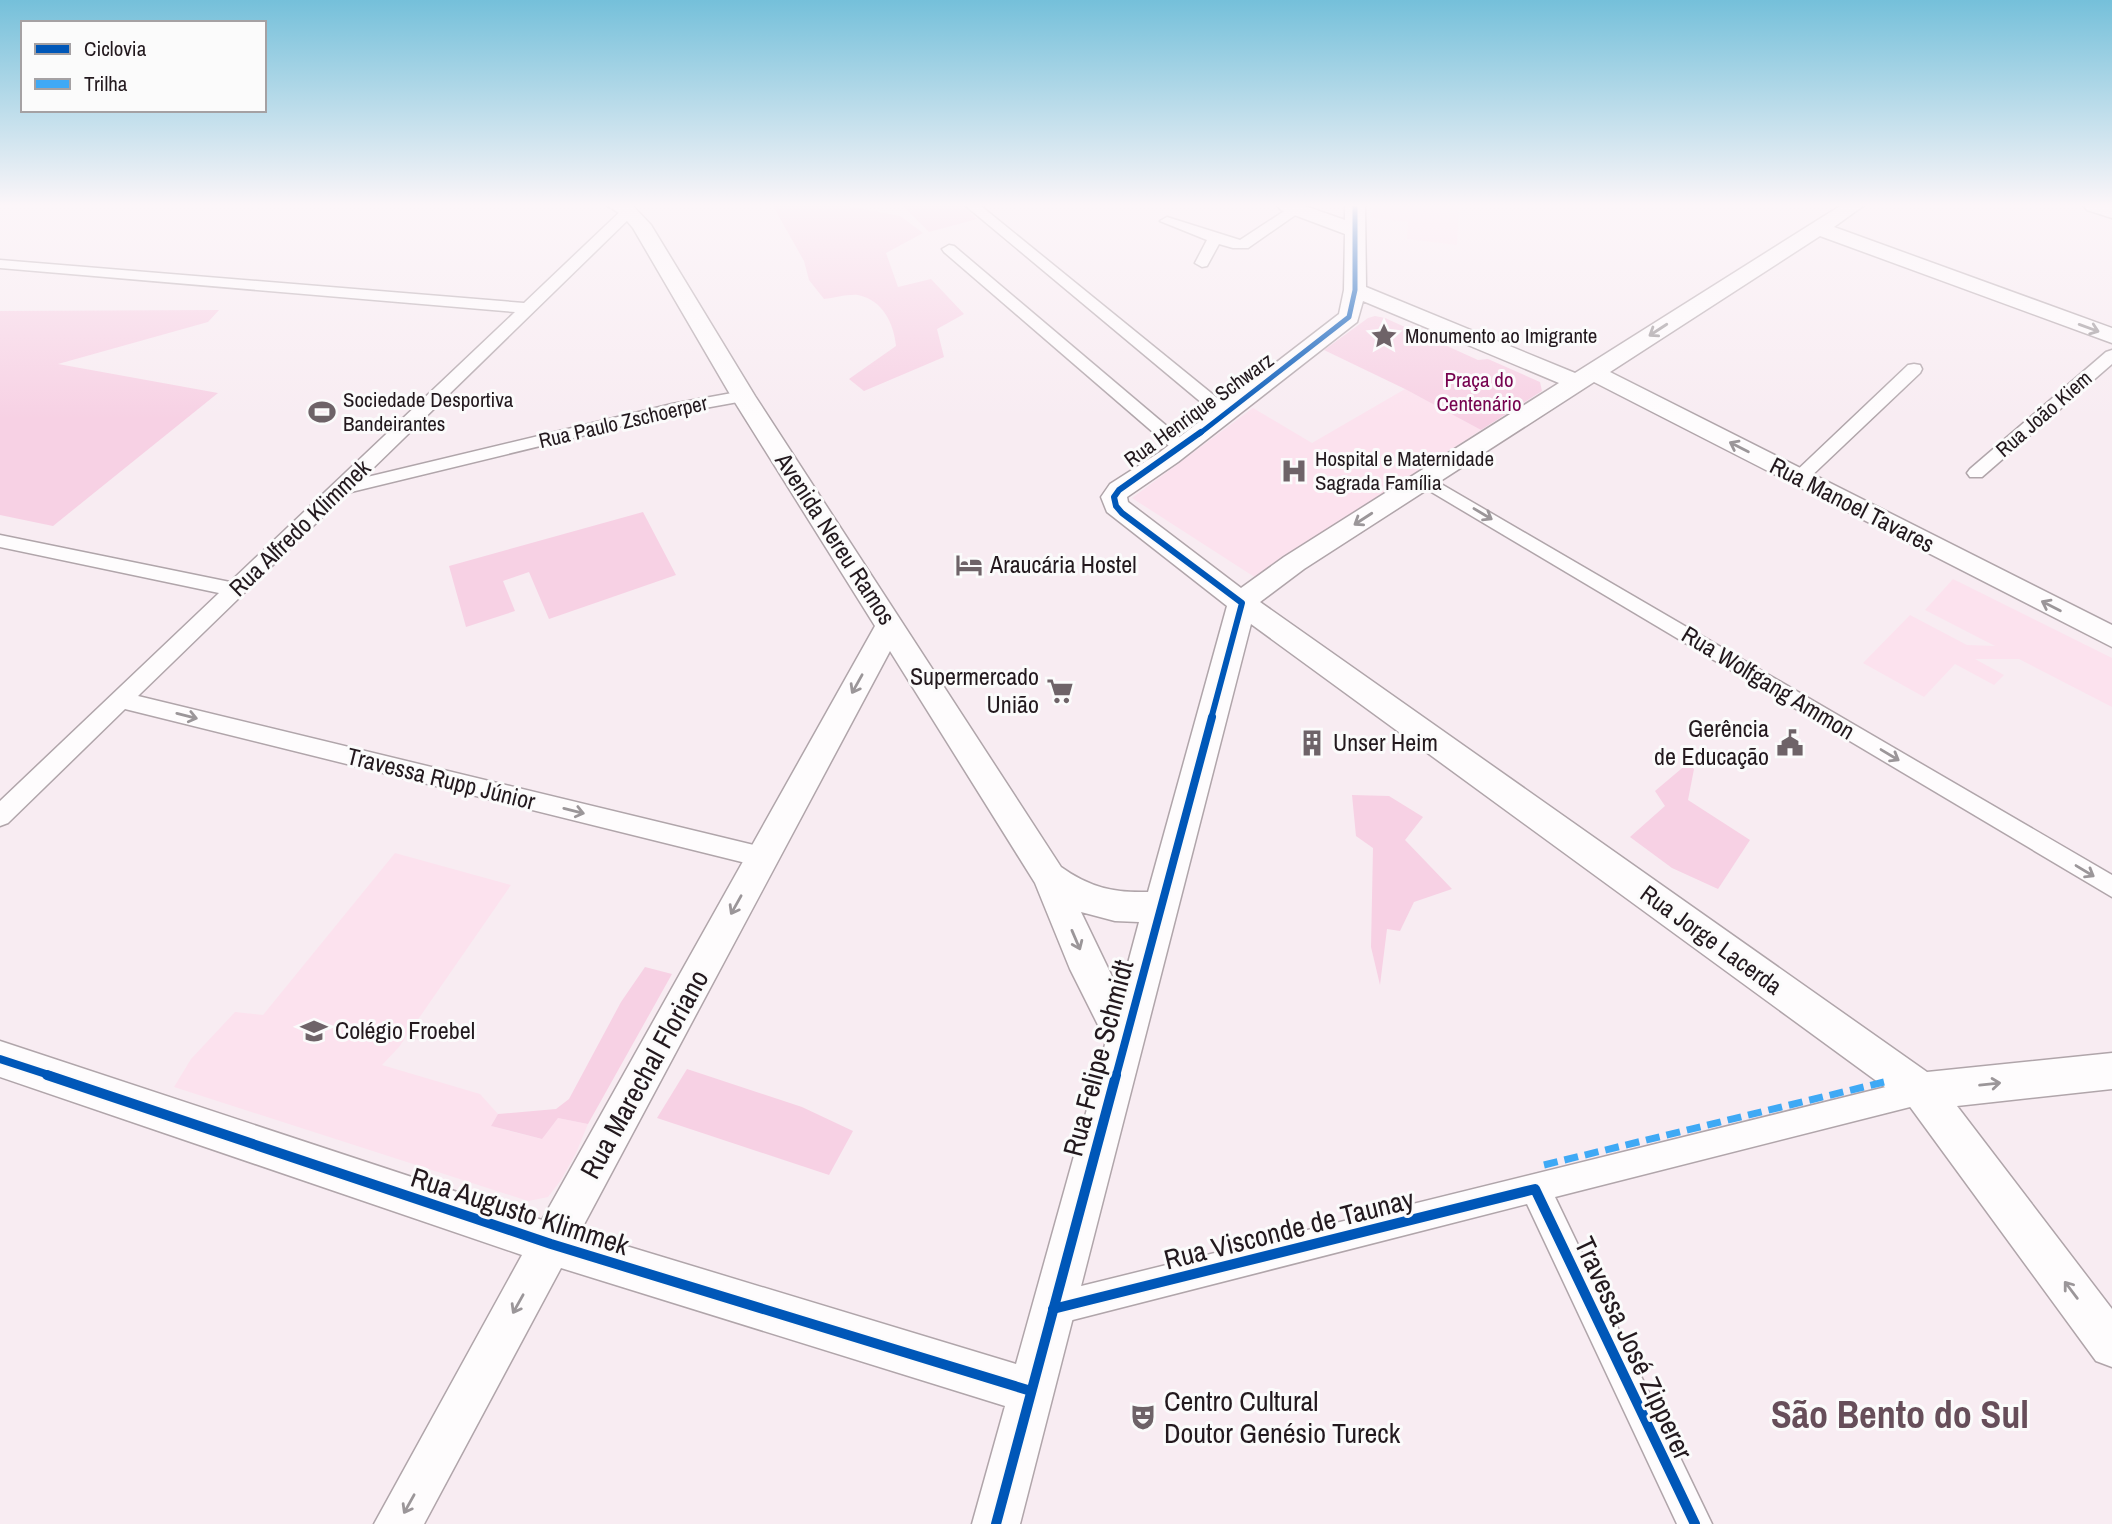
<svg xmlns="http://www.w3.org/2000/svg" width="2112" height="1524" font-family="'Archivo Narrow',sans-serif">
<style>
.built{fill:#fce2ee}
.green{fill:#f7d1e4}
.lines{fill:none;stroke-linecap:round;stroke-linejoin:round}
.street-casing{stroke:#b0a5aa;stroke-width:3}
.secondary-casing{stroke:#b0a5aa;stroke-width:3}
.street{fill:#fefcfd;fill-rule:evenodd}
.secondary{fill:#fefcfd;fill-rule:evenodd}
.quiet{stroke:#3fa9f5;stroke-width:7;stroke-dasharray:14 7;stroke-linecap:butt}
.cycleway-far3-casing{stroke:#fbfbfb;stroke-width:8}
.cycleway-far2-casing{stroke:#fbfbfb;stroke-width:10}
.cycleway-far1-casing{stroke:#fbfbfb;stroke-width:12}
.cycleway-casing{stroke:#fbfbfb;stroke-width:14}
.cycleway-far3{stroke:#0057b8;stroke-width:5}
.cycleway-far2{stroke:#0057b8;stroke-width:6}
.cycleway-far1{stroke:#0057b8;stroke-width:8}
.cycleway{stroke:#0057b8;stroke-width:10}
.oneway{stroke:#9b9699}
.labels{text-anchor:middle;stroke-width:6;stroke-linejoin:round;paint-order:stroke}
.far-poi-label{font-size:21px;fill:#23191e;stroke:#fbfbfb;text-anchor:start}
.far-park-label{font-size:21px;fill:#76024f;stroke:#fbfbfb}
.far-street-label{font-size:21px;fill:#23191e;stroke:#fbfbfb}
.street-label{font-size:24px;fill:#23191e;stroke:#fbfbfb}
.poi-label{font-size:24px;fill:#23191e;stroke:#fbfbfb;text-anchor:start}
.near-street-label{font-size:28px;fill:#23191e;stroke:#fbfbfb}
.near-poi-label{font-size:28px;fill:#23191e;stroke:#fbfbfb;text-anchor:start}
.near-district-label{font-size:38px;font-weight:bold;fill:#674e5a;stroke:#fbfbfb}
</style>
<rect width="100%" height="100%" fill="#f8ecf2"/>
<g class="built">
<polygon points="1373,206 1459,206 1457,245 1407,239 1408,222 1371,218"/>
<polygon points="1405,389 1481,430 1256,578 1132,498 1253,408 1312,443"/>
<polygon points="1953,579 2112,658 2112,707 2019,659 1975,659 2004,675 1994,685 1955,664 1924,697 1863,663 1910,615 1967,645 1995,646 1925,610"/>
<polygon points="395,853 511,885 399,1047 382,1065 480,1094 498,1114 491,1126 541,1139 558,1118 588,1124 576,1153 561,1180 548,1197 528,1201 174,1087 191,1059 235,1012 263,1015"/>
</g>
<g class="green">
<path d="M773,206h75l52,10 23,17 -37,20 12,34 33,-8 33,35 -27,15 7,28 -80,34 -15,-12 47,-33c-2,-22 -13,-46 -38,-51 -10,-1 -24,3 -34,4l-15,-19 -5,-19z"/>
<polygon points="903,206 963,206 977,219 929,232"/>
<polygon points="219,310 208,322 58,364 218,393 53,526 0,515 0,311"/>
<polygon points="1375,316 1385,318 1478,360 1488,359 1540,382 1542,391 1481,430 1405,389 1324,350 1368,318"/>
<polygon points="643,512 676,575 549,619 529,572 503,581 515,611 466,627 449,566"/>
<polygon points="1687,764 1694,769 1688,800 1750,840 1718,889 1672,868 1630,837 1665,806 1655,791"/>
<polygon points="1352,795 1389,796 1423,817 1405,840 1452,889 1414,902 1400,931 1387,929 1380,985 1371,947 1373,848 1356,836"/>
<polygon points="645,967 672,974 588,1124 558,1118 542,1139 491,1126 498,1114 556,1109 569,1099 621,1002"/>
<polygon points="687,1069 802,1107 853,1131 829,1175 657,1118"/>
</g>
<g class="lines">
<g class="street-casing">
<g id="street">
<polygon points="966,206 981,206 1232,410 1235,414 1232,418 1220,418"/>
<polygon points="1292,206 1302,206 1304,209 1248,248 1233,248 1219,244 1207,266 1202,267 1195,263 1207,240 1160,221 1167,217 1240,240"/>
<polygon points="629,207 634,208 634,214 363,478 672,404 743,391 749,392 752,396 749,400 672,414 347,493 138,696 762,847 771,850 774,857 771,864 762,867 125,709 8,823 0,826 0,801 219,593 0,547 0,535 230,582 515,312 0,268 0,260 524,303 624,208"/>
<polygon points="949,245 954,246 1188,444 1191,448 1188,452 1176,452 944,252 942,249"/>
<polygon points="2112,350 2112,364 1982,477 1970,477 1967,473 1970,469 2106,352"/>
<polygon points="1914,364 1920,365 1922,369 1920,373 1805,482 1793,482 1790,478 1793,474 1908,365"/>
<polygon points="1424,474 2112,875 2112,897 1418,484 1415,480 1418,476"/>
<polygon points="1922,1078 1932,1082 1936,1091 1932,1100 1922,1104 1555,1197 1712,1524 1677,1524 1527,1204 1053,1325 1042,1320 1037,1309 1042,1298 1053,1293"/>
</g>
</g>
<g class="secondary-casing">
<g id="secondary">
<path d="M608,206h25l18,19 104,171 306,471c28,20 52,26 87,25l79,-286 -120,-94 -6,-15 9,-13 50,-32 179,-138 5,-24 1,-56 -64,-24 -3,-4h27l40,14v-14h20l1,81 209,86 265,-167h23l-29,21 278,101v15l-292,-107 -210,136 502,253v22l-518,-265 -290,187 -44,33 667,470 185,-19v36l-155,17 155,203v58l-16,-6 -188,-257 -657,-480 -231,900h-48l33,-118 -444,-138 -137,256h-50l148,-269 -522,-178v-36l542,179 333,-594 -144,-230 -98,-168 -11,-13zM1363,301l196,82 -275,174 -43,31 -113,-86 -1,-5 51,-35 179,-140zM890,651l145,232 35,86 36,72 -90,323 -436,-132zM1081,912l34,9 24,1 -19,71z"/>
<polygon points="2084,206 2112,206 2112,218 2087,210"/>
</g>
</g>
<use href="#street" class="street"/>
<use href="#secondary" class="secondary"/>
<polyline class="quiet" points="1544,1165 1884,1082"/>
<g class="cycleway-far3-casing">
<polyline id="cycleway-far3" points="1199,434 1349,317 1355,290 1355,206"/>
</g>
<g class="cycleway-far2-casing">
<polyline id="cycleway-far2" points="1201,432 1119,490 1114,497 1116,506 1122,513 1242,603 1211,719"/>
</g>
<g class="cycleway-far1-casing">
<g id="cycleway-far1">
<polyline points="0,1059 52,1076"/>
<polyline points="1116,1076 1212,717"/>
</g>
</g>
<g class="cycleway-casing">
<g id="cycleway">
<polyline points="47,1075 551,1244 1031,1391"/>
<polyline points="1053,1309 1535,1189 1695,1524"/>
<polyline points="996,1524 1116,1075"/>
</g>
</g>
<use href="#cycleway-far3" class="cycleway-far3"/>
<use href="#cycleway-far2" class="cycleway-far2"/>
<use href="#cycleway-far1" class="cycleway-far1"/>
<use href="#cycleway" class="cycleway"/>
</g>
<defs><path id="oneway-shaft" d="M-6 0H5M1.5-3L5.5 0L1.5 3" fill="none" stroke-width="1.6" stroke-linecap="round" stroke-linejoin="round" transform="scale(1.75)"/></defs>
<g class="oneway">
<use href="#oneway-shaft" transform="translate(2089 328) rotate(20)"/>
<use href="#oneway-shaft" transform="translate(1658 330) rotate(147)"/>
<use href="#oneway-shaft" transform="translate(1739 447) rotate(-153)"/>
<use href="#oneway-shaft" transform="translate(1483 514) rotate(31)"/>
<use href="#oneway-shaft" transform="translate(1363 519) rotate(147)"/>
<use href="#oneway-shaft" transform="translate(2051 606) rotate(-153)"/>
<use href="#oneway-shaft" transform="translate(857 684) rotate(119)"/>
<use href="#oneway-shaft" transform="translate(187 716) rotate(14)"/>
<use href="#oneway-shaft" transform="translate(1890 755) rotate(31)"/>
<use href="#oneway-shaft" transform="translate(574 811) rotate(14)"/>
<use href="#oneway-shaft" transform="translate(2085 871) rotate(31)"/>
<use href="#oneway-shaft" transform="translate(736 905) rotate(119)"/>
<use href="#oneway-shaft" transform="translate(1076 940) rotate(67)"/>
<use href="#oneway-shaft" transform="translate(1990 1084) rotate(-6)"/>
<use href="#oneway-shaft" transform="translate(2071 1290) rotate(-127)"/>
<use href="#oneway-shaft" transform="translate(518 1304) rotate(119)"/>
<use href="#oneway-shaft" transform="translate(409 1504) rotate(119)"/>
</g>
<linearGradient id="sky" x2="0" y2="1"><stop stop-color="#75c0da"/><stop offset="0.49" stop-color="#fcf6f9"/><stop offset="1" stop-color="#fcf6f9" stop-opacity="0"/></linearGradient>
<rect width="2112" height="419" fill="url(#sky)"/>
<defs>
<g id="sight-bare" transform="scale(2.1)"><path d="M0-6L1.8-2.2L6-1.7L2.9 1.2L3.7 5.4L0 3.3L-3.7 5.4L-2.9 1.2L-6-1.7L-1.8-2.2Z" fill="#6e6368" stroke="#fbfbfb" stroke-width="2.5" paint-order="stroke"/></g>
<g id="stadium-bare" transform="scale(2.1)"><path d="M0-5a6.5 5 0 1 0 0 10a6.5 5 0 1 0 0-10ZM-3.5-1.8h7v3.6h-7Z" fill="#6e6368" stroke="#fbfbfb" stroke-width="2.5" paint-order="stroke"/></g>
<g id="hospital-bare" transform="scale(2.1)"><path d="M-5-5h3v3.5h4V-5h3V5h-3V1.5h-4V5h-3Z" fill="#6e6368" stroke="#fbfbfb" stroke-width="2.5" paint-order="stroke"/></g>
<g id="hotel-bare" transform="scale(2.1)"><path d="M-6-4.5h1.5V1H6V5H4.5V3h-9V5H-6ZM-4 0a1.8 1.8 0 1 1 3.6 0ZM.5 0V-2.5h3Q6-2.5 6 0Z" fill="#6e6368" stroke="#fbfbfb" stroke-width="2.5" paint-order="stroke"/></g>
<g id="supermarket-bare" transform="scale(2.1)"><path d="M-6-5.5h2.5l.6 2H6L4.5 2H-2.5L-4.4-4H-6ZM-1.5 3.2a1.3 1.3 0 1 0 .1 0ZM3 3.2a1.3 1.3 0 1 0 .1 0Z" fill="#6e6368" stroke="#fbfbfb" stroke-width="2.5" paint-order="stroke"/></g>
<g id="building-bare" transform="scale(2.1)"><path d="M-4-6H4V6H1V3H-1V6H-4ZM-2.5-4.3h1.7v1.8h-1.7ZM.8-4.3h1.7v1.8H.8ZM-2.5-1h1.7V.8h-1.7ZM.8-1h1.7V.8H.8Z" fill="#6e6368" stroke="#fbfbfb" stroke-width="2.5" paint-order="stroke"/></g>
<g id="civic-bare" transform="scale(2.1)"><path d="M-.6-6.5H3V-4.5H.6V-3L4-1V1h2V6H-6V1h2V-1L-.6-3ZM-1.2 2.5V6h2.4V2.5Z" fill="#6e6368" stroke="#fbfbfb" stroke-width="2.5" paint-order="stroke"/></g>
<g id="school-bare" transform="scale(2.1)"><path d="M0-5L7-2L0 1L-7-2ZM-4 1L0 2.5L4 1V4Q0 6-4 4Z" fill="#6e6368" stroke="#fbfbfb" stroke-width="2.5" paint-order="stroke"/></g>
<g id="theatre-bare" transform="scale(2.1)"><path d="M-5-5.5Q0-4 5-5.5V0Q5 5 0 6Q-5 5-5 0ZM-3.3-2.5H-1v1.5H-3.3ZM1-2.5H3.3v1.5H1ZM-2.8 1Q0 5.5 2.8 1Z" fill="#6e6368" stroke="#fbfbfb" stroke-width="2.5" paint-order="stroke"/></g>
</defs>
<g fill-rule="evenodd">
<use href="#sight-bare" x="1384" y="336"/>
<use href="#stadium-bare" x="322" y="412"/>
<use href="#hospital-bare" x="1294" y="471"/>
<use href="#hotel-bare" x="969" y="565"/>
<use href="#supermarket-bare" x="1060" y="691"/>
<use href="#building-bare" x="1312" y="743"/>
<use href="#civic-bare" x="1790" y="743"/>
<use href="#school-bare" x="314" y="1031"/>
<use href="#theatre-bare" x="1143" y="1417"/>
</g>
<g class="labels">
<g class="far-poi-label">
<text x="1405" y="343">Monumento ao Imigrante</text>
<text x="343" y="407">Sociedade Desportiva<tspan x="343" dy="24">Bandeirantes</tspan></text>
<text x="1315" y="466">Hospital e Maternidade<tspan x="1315" dy="24">Sagrada Família</tspan></text>
</g>
<g class="far-park-label">
<text x="1479" y="387">Praça do<tspan x="1479" dy="24">Centenário</tspan></text>
</g>
<g class="far-street-label">
<text transform="translate(1199 410) rotate(-36)" y="7">Rua Henrique Schwarz</text>
<text transform="translate(2044 414) rotate(-41)" y="7">Rua João Kiem</text>
<text transform="translate(623 422) rotate(-13)" y="7">Rua Paulo Zschoerper</text>
</g>
<g class="street-label">
<text transform="translate(1852 505) rotate(27)" y="8">Rua Manoel Tavares</text>
<text transform="translate(300 528) rotate(-44)" y="8">Rua Alfredo Klimmek</text>
<text transform="translate(835 539) rotate(57)" y="8">Avenida Nereu Ramos</text>
<text transform="translate(1768 683) rotate(31)" y="8">Rua Wolfgang Ammon</text>
<text transform="translate(441 779) rotate(14)" y="8">Travessa Rupp Júnior</text>
<text transform="translate(1711 940) rotate(36)" y="8">Rua Jorge Lacerda</text>
</g>
<g class="poi-label">
<text x="990" y="573">Araucária Hostel</text>
<text x="1039" y="685" text-anchor="end">Supermercado<tspan x="1039" dy="28">União</tspan></text>
<text x="1769" y="737" text-anchor="end">Gerência<tspan x="1769" dy="28">de Educação</tspan></text>
<text x="1333" y="751">Unser Heim</text>
<text x="335" y="1039">Colégio Froebel</text>
</g>
<g class="near-street-label">
<text transform="translate(1098 1058) rotate(-75)" y="10">Rua Felipe Schmidt</text>
<text transform="translate(644 1074) rotate(-61)" y="10">Rua Marechal Floriano</text>
<text transform="translate(520 1211) rotate(18)" y="10">Rua Augusto Klimmek</text>
<text transform="translate(1289 1229) rotate(-14)" y="10">Rua Visconde de Taunay</text>
<text transform="translate(1634 1348) rotate(65)" y="10">Travessa José Zipperer</text>
</g>
<g class="near-poi-label">
<text x="1164" y="1411">Centro Cultural<tspan x="1164" dy="32">Doutor Genésio Tureck</tspan></text>
</g>
<g class="near-district-label">
<text x="1900" y="1428">São Bento do Sul</text>
</g>
</g>
<rect x="21" y="21" width="245" height="91" fill="#fbfbfb" stroke="#a5a1a3" stroke-width="2"/>
<rect x="35" y="44" width="35" height="10" fill="#0057b8" stroke="#a5a1a3" stroke-width="2"/>
<text x="84" y="56" font-size="21" fill="#23191e">Ciclovia</text>
<rect x="35" y="79" width="35" height="10" fill="#3fa9f5" stroke="#a5a1a3" stroke-width="2"/>
<text x="84" y="91" font-size="21" fill="#23191e">Trilha</text>
</svg>
